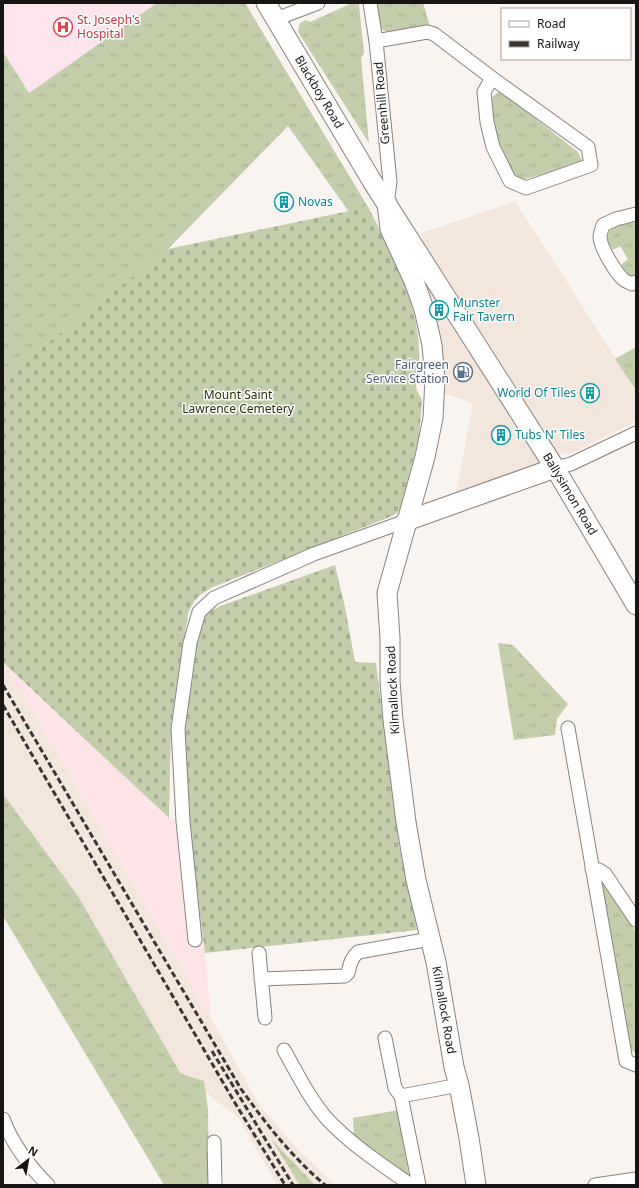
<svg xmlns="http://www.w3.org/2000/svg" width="639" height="1188" font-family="'Noto Sans',sans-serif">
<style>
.built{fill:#f3e6dd}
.industrial{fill:#ffe4e7}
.medical{fill:#fee4ec}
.grass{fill:url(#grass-tufts)}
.cemetery{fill:url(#cemetery-stones)}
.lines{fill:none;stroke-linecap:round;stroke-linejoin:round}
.street-casing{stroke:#88837f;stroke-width:15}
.secondary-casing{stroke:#88837f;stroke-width:21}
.street{stroke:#fff;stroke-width:13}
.secondary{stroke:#fff;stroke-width:19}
.rail{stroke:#393635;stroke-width:3;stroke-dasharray:6 3;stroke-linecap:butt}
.labels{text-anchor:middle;stroke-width:3;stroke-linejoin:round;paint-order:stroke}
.health-label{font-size:12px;fill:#be3a42;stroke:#fff;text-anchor:start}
.street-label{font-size:12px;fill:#171514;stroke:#fff}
.culture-label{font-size:12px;fill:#0d838f;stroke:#fff;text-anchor:start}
.service-label{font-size:12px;fill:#4e5e75;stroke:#fff;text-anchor:end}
.park-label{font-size:12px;fill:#293003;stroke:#fff}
</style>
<defs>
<pattern id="grass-tufts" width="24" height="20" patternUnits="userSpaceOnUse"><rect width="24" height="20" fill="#c5ceab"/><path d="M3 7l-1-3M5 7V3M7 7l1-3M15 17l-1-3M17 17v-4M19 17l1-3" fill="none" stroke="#a8b092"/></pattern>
<pattern id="cemetery-stones" width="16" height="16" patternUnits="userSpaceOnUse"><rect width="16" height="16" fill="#c5ceab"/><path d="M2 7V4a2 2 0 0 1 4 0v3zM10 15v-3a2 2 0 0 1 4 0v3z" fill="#a8b092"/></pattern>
</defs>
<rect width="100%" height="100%" fill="#faf4f0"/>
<g class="built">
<polygon points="515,201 636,390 636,421 574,452 566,454 563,453 543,462 456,493 473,404 444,393 423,291 422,233"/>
<polygon points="3,659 211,1018 260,1106 302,1154 336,1185 315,1185 273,1141 300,1185 277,1185 239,1118 181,1074 78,896 3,794"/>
</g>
<polygon class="industrial" points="6,665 169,818 188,824 205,953 211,1018"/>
<polygon class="medical" points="3,3 157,3 29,93 3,52"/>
<g class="grass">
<polygon points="157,3 245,3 368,207 349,212 288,126 168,249 3,378 3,52 29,93"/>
<polygon points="349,3 358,3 359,5 364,53 361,58 369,143 298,32 300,23 306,20 310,22 348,5"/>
<polygon points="374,3 423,3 430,26 392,35 378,27"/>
<polygon points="500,91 578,152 583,163 522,180 514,177 503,160 490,115 491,98"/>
<path d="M636,222v55l-2,1 -6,-3 -6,-8v-3l6,-5 -8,-13 -7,4c-2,-3 -4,-6 -5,-9 -4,-16 18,-17 28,-19z"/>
<polygon points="636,347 636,390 615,359"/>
<polygon points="498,643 513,645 568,704 557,719 555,735 514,740"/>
<polygon points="3,794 78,896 181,1074 204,1081 208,1109 209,1185 164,1185 3,916"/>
<polygon points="605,884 636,931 636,1054 629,1047 601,887"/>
<polygon points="399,1110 409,1177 392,1167 354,1136 353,1118"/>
<polygon points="271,1139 315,1185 300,1185"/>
</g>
<g class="cemetery">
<path d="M368,207c23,44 49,91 51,142 1,12 -2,25 -3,37l1,5 5,9 -3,38 -18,67 -3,7 -6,4 -181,72c-13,8 -17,11 -23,26l-17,110 -2,94 -163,-153 -3,-6v-281l165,-129z"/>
<polygon points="335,565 345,607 355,662 376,663 399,845 417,930 205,953 188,824 185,729 196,647 206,613 223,605"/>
</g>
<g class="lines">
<g class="street-casing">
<g id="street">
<polyline points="370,3 376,41 390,182 387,203"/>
<polyline points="276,19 318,3"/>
<polyline points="376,41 427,32 434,34 492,78 484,92 487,122 493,147 510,181 526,188 591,165 588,147 492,78"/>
<path d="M636,214l-20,5 -13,6c-1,4 -3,8 -3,12 0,10 16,36 23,42 3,3 6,3 9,5l4,-2"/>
<polyline points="555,468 571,464 636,433"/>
<polyline points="568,728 626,1061 636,1065"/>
<polyline points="592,869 599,870 605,874 636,920"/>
<polyline points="195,940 183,821 178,729 190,643 199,612 214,598 314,554 406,521"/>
<polyline points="259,953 265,1018"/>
<path d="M261,979l84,-3 3,-3c2,-8 3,-15 10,-21l72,-13"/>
<polyline points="385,1038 395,1088 401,1096 419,1185"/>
<path d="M284,1050c13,23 26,50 44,70 24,25 54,45 83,65"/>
<polyline points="401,1096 459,1085"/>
<path d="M3,1119c9,24 27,48 45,66"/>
<polyline points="214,1142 215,1185"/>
<polyline points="595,1185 636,1179"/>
</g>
</g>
<g class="secondary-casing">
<g id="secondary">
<polyline points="266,3 372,181 555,468 636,605"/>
<polyline points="387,203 390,229 414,281 424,309 432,345 435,379 433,418 425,457 387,593 390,638 390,681 393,720 406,822 416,880 436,962 454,1067 459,1085 469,1138 476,1185"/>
<polyline points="406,521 555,468"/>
</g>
</g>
<use href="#street" class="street"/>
<use href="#secondary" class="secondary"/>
<g class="rail">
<path d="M3,685l238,404c25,35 51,68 84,96"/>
<polyline points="3,705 235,1103 285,1185"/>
<polyline points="212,1051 293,1185"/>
</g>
</g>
<defs>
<g id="hospital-ring" transform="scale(1)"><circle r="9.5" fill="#fff" stroke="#e0444e" stroke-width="1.5"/><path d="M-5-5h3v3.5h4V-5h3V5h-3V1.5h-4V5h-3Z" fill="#e0444e"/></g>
<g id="building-ring" transform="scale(1)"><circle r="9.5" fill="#fff" stroke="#0f9aa8" stroke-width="1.5"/><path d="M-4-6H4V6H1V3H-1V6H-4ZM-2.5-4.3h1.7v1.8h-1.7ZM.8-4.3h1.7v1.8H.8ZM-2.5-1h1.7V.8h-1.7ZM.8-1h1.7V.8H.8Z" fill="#0f9aa8"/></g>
<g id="fuel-ring" transform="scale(1)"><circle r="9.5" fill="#fff" stroke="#5c6f8a" stroke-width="1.5"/><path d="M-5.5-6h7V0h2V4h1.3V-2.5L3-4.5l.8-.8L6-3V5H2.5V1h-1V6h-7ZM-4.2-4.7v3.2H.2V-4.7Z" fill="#5c6f8a"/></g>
</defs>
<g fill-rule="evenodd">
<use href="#hospital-ring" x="63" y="27"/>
<use href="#building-ring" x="284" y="202"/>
<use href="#building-ring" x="439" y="310"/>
<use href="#fuel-ring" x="463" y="372"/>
<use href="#building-ring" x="590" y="393"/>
<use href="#building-ring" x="501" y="435"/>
</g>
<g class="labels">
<g class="health-label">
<text x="77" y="24">St. Joseph's<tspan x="77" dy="14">Hospital</tspan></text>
</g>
<g class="street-label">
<text transform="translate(319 92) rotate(59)" y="4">Blackboy Road</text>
<text transform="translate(382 103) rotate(-95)" y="4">Greenhill Road</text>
<text transform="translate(570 494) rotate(59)" y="4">Ballysimon Road</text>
<text transform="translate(393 690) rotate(-93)" y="4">Kilmallock Road</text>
<text transform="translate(444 1010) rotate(80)" y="4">Kilmallock Road</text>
</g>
<g class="culture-label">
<text x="298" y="206">Novas</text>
<text x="453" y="307">Munster<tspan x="453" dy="14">Fair Tavern</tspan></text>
<text x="576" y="397" text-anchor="end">World Of Tiles</text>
<text x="515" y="439">Tubs N' Tiles</text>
</g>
<g class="service-label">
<text x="449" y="369">Fairgreen<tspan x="449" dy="14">Service Station</tspan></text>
</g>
<g class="park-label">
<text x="238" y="399">Mount Saint<tspan x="238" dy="14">Lawrence Cemetery</tspan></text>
</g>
</g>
<rect width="639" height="1188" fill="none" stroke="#171514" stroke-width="8"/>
<rect x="501" y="8" width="130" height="52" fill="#ffffff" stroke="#a2a1a1"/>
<rect x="509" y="21" width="20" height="6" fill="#ffffff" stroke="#a2a1a1"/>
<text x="537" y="28" font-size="12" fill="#171514">Road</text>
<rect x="509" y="41" width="20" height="6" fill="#393635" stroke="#a2a1a1"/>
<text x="537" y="48" font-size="12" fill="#171514">Railway</text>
<g transform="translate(28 1160) rotate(31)" stroke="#ffffff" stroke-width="3" paint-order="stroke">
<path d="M0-3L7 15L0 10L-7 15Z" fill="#171514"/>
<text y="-6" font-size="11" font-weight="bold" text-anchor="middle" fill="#171514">N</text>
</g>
</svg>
